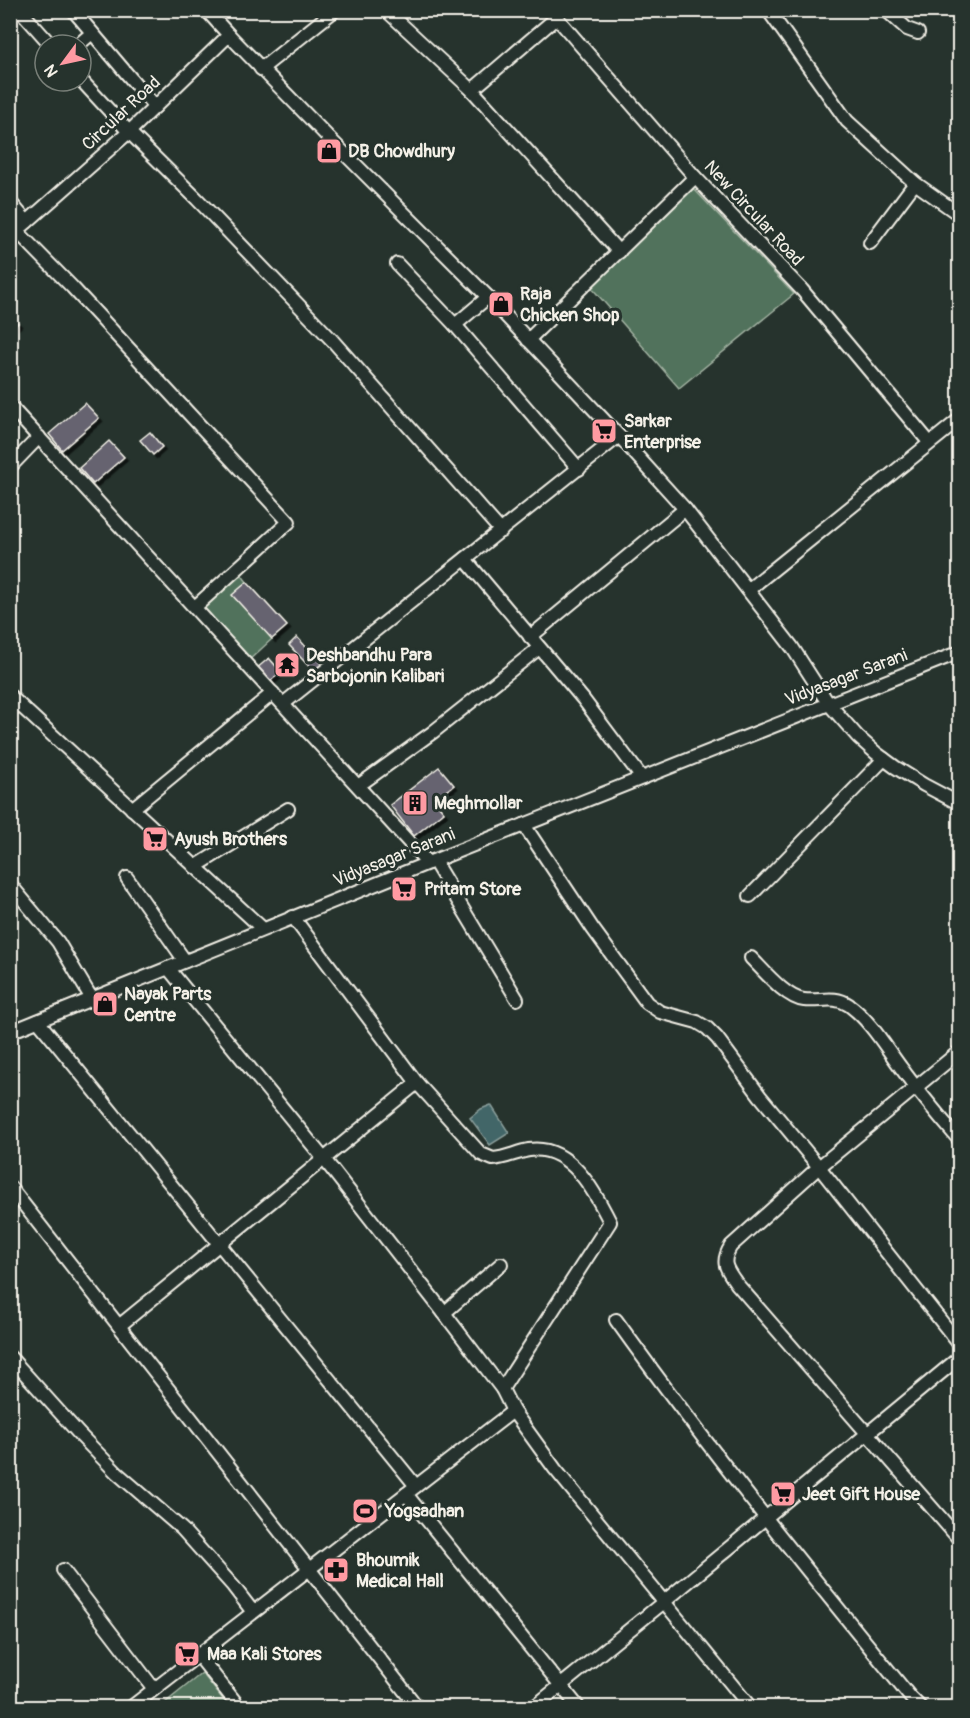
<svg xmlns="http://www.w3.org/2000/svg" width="970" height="1718" font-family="Pangolin,sans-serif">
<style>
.green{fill:#51725b;stroke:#a2b2a2;stroke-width:1.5}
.water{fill:#436668;stroke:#8a9e9b;stroke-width:1.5}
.building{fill:#666470;stroke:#f4f1e8;stroke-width:1.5;filter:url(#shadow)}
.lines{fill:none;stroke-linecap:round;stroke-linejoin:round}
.minor-casing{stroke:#f4f1e8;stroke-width:16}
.minor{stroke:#26332d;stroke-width:12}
.labels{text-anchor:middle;stroke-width:6;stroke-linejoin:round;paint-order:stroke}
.street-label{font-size:18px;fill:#f4f1e8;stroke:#26332d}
.poi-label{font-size:18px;font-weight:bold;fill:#f4f1e8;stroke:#26332d;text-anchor:start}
</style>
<defs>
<filter id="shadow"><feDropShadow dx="3.5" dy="3.5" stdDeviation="0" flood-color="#0009"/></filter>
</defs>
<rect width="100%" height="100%" fill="#26332d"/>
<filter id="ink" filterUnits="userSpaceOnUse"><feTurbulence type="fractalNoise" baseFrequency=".0167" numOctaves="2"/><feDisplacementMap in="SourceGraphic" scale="12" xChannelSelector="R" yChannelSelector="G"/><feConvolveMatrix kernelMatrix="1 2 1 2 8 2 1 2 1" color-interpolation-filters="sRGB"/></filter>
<g filter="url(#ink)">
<g class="green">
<polygon points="691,186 794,294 679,388 591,287"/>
<polygon points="241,574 247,582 233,595 272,639 247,662 204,615 204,607"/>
<polygon points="202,1673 229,1707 160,1707"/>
</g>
<polygon class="water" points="491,1105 509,1133 490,1145 470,1118 481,1109"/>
<g class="building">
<polygon points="10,315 18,323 10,331"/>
<polygon points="85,403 99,418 62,450 49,434"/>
<polygon points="150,432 162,447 153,455 140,440"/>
<polygon points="109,441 124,457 93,484 79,468"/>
<polygon points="247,582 287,626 272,639 232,595"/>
<polygon points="297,637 324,667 316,674 289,645"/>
<polygon points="269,658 281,672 268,683 256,669"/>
<polygon points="439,767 454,785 434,800 444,812 414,836 390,805"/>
</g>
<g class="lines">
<g class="minor-casing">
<g id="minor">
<polyline points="20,10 51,45"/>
<polyline points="73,10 155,107"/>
<polyline points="386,10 472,90 619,252"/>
<polyline points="550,10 695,177 802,290 929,442"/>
<polyline points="768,10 847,121 915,183 960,215"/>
<polyline points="886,10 907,29 918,33"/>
<polyline points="229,35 331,140 488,297 619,436 685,509 792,647 828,703 858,737 876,753 895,767 924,785 960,804"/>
<polyline points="78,45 92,33"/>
<polyline points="261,69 335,10"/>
<polyline points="81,80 129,132 197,199 332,340 501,531"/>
<polyline points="472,90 556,18"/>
<polyline points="10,202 27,222"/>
<polyline points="17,231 72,287 289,522 195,607"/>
<polyline points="10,237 129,132 229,35 209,13 212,10"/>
<polyline points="870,243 915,183"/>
<polyline points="397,264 455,325 579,469"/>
<polyline points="455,325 488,297"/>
<polyline points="528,340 695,177"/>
<polyline points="10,406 428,863"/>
<polyline points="10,467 39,437"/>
<polyline points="465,559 583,699 642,778"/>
<polyline points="748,590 960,419"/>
<polyline points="530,637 685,509"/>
<polyline points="10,696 263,929"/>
<polyline points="283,704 619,436"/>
<polyline points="358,786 433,732 539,648"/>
<polyline points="132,809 273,693"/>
<polyline points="524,825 593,929 647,1003 660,1012 697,1022 707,1028 717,1038 760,1096 819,1167 960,1345"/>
<polyline points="434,861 517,999"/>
<polyline points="195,867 288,809"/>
<polyline points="127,878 185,961"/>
<polyline points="10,884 58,942 92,999"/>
<polyline points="750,896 884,759"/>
<path d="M293,917l124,166 64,71 12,5c13,-1 24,-7 36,-9 41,-6 66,42 81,72l-108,167"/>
<path d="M751,958c13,13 35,40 53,42 17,2 30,-5 45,5 22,16 37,43 53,64 18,25 38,48 58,72"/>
<polyline points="168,968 324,1159 444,1313 502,1389 513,1411 555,1469 751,1708"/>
<polyline points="38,1021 416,1486"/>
<polyline points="10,1032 428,863 960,652"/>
<path d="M960,1051l-141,116 -88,79c-11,17 -4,24 6,38l223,256"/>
<polyline points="10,1187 418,1708"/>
<polyline points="444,1313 501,1264"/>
<path d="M616,1320c93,130 194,254 295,378l10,10"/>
<polyline points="119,1326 417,1083"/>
<polyline points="10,1357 80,1435 117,1473 182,1529 233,1586 253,1612"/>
<polyline points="406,1494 579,1708"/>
<polyline points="63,1570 154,1689"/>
<polyline points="198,1655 240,1708"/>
<polyline points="130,1708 513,1411"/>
<polyline points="533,1708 665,1601 960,1357"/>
</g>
</g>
<use href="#minor" class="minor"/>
</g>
</g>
<defs>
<g id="shop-square" transform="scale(1.35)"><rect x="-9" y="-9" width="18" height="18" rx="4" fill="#ff9aa2" stroke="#26332d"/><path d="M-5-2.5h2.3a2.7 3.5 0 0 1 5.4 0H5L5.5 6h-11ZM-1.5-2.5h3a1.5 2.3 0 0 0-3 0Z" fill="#111"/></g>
<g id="supermarket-square" transform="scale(1.35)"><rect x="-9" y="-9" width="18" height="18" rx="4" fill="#ff9aa2" stroke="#26332d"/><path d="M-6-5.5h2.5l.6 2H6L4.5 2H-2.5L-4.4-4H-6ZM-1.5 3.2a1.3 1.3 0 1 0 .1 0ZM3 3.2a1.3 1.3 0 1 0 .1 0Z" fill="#111"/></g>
<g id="temple-square" transform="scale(1.35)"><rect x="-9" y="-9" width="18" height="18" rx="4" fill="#ff9aa2" stroke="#26332d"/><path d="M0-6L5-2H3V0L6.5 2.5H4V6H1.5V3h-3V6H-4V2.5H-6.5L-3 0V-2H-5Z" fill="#111"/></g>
<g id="building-square" transform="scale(1.35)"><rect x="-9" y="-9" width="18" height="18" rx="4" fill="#ff9aa2" stroke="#26332d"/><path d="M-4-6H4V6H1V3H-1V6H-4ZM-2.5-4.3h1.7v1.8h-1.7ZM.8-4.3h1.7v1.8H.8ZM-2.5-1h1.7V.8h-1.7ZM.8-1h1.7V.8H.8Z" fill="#111"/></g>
<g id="stadium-square" transform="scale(1.35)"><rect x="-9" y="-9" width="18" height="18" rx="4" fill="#ff9aa2" stroke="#26332d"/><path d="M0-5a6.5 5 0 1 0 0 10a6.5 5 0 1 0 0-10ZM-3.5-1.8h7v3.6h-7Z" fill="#111"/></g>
<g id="pharmacy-square" transform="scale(1.35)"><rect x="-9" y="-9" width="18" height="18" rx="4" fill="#ff9aa2" stroke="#26332d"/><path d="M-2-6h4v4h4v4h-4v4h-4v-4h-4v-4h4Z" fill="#111"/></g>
</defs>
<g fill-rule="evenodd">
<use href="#shop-square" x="329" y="151"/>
<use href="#shop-square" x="501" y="304"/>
<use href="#supermarket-square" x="604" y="431"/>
<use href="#temple-square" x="287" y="665"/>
<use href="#building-square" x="415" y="803"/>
<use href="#supermarket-square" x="155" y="839"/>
<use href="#supermarket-square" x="404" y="889"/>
<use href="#shop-square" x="105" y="1004"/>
<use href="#supermarket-square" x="783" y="1494"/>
<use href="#stadium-square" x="365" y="1511"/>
<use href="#pharmacy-square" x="336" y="1570"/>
<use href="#supermarket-square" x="187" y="1654"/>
</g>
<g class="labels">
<g class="street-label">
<text transform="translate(121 113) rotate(-43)" y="6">Circular Road</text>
<text transform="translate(754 213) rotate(47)" y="6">New Circular Road</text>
<text transform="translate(846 677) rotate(-21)" y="6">Vidyasagar Sarani</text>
<text transform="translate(394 857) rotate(-22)" y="6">Vidyasagar Sarani</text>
</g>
<g class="poi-label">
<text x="348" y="157">DB Chowdhury</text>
<text x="520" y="300">Raja<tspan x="520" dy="21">Chicken Shop</tspan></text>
<text x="624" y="427">Sarkar<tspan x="624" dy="21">Enterprise</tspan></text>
<text x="306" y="661">Deshbandhu Para<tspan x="306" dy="21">Sarbojonin Kalibari</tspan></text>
<text x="434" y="809">Meghmollar</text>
<text x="174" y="845">Ayush Brothers</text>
<text x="424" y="895">Pritam Store</text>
<text x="124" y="1000">Nayak Parts<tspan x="124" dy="21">Centre</tspan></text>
<text x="802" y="1500">Jeet Gift House</text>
<text x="385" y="1517">Yogsadhan</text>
<text x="356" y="1566">Bhoumik<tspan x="356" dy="21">Medical Hall</tspan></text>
<text x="207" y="1660">Maa Kali Stores</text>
</g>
</g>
<rect width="970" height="1718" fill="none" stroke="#26332d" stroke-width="36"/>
<rect x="18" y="18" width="934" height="1682" fill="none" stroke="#f4f1e8" stroke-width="2" filter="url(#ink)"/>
<g transform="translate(63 63) rotate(237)"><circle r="28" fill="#26332d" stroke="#787f78" stroke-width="1.5"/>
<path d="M0-4.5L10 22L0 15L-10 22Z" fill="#ff9aa2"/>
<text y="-9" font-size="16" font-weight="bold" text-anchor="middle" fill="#f4f1e8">N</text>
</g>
</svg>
